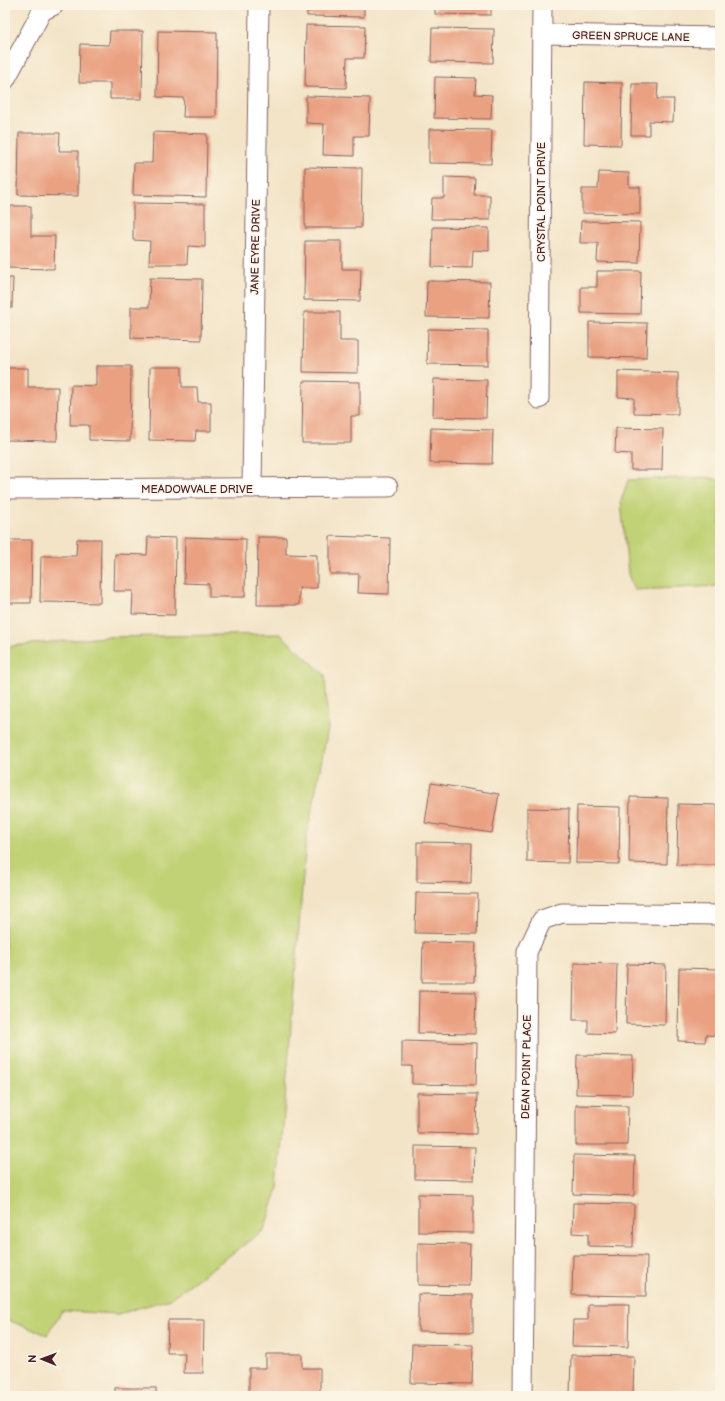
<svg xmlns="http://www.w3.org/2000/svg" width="725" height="1401" font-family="'Balsamiq Sans',sans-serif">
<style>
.green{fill:#c0d275;stroke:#857850}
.building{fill:#eaa182}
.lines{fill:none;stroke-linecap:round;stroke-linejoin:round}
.minor-casing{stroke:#856462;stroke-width:21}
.minor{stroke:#fff;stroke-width:19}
.labels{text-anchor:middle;stroke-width:3;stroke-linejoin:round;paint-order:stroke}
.street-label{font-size:11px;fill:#4a1f2b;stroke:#fcf5e5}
</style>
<rect width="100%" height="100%" fill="#fcf5e5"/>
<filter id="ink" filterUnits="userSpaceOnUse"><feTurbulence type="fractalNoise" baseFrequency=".025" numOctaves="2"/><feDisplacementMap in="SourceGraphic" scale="8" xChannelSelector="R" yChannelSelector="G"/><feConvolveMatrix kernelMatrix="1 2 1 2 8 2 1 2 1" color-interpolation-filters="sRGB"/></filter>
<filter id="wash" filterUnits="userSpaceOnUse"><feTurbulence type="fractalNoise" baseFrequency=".012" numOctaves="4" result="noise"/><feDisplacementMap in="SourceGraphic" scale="16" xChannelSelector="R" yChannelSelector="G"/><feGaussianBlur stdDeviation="0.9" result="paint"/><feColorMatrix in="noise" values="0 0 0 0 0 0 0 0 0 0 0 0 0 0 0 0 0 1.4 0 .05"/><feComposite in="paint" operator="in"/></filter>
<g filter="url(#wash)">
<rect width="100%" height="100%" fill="#f3e4c7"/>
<g class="green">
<polygon points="706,477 720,480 720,586 634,590 628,574 621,501 628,480"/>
<polygon points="280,634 325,675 328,729 306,839 278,1188 264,1230 170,1299 118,1314 62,1311 47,1335 5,1319 5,648 11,646 105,637"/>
</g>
<g id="blocks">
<g class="building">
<polygon points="307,5 364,5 364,17 307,16"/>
<polygon points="435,5 491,5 491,15 435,14"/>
<polygon points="306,25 365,26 364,58 347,58 346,88 305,87"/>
<polygon points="432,28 494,29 493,63 431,62"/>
<polygon points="110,31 143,31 142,99 110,99 110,83 79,83 80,44 109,45"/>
<polygon points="158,31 217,32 216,117 183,117 184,98 157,97"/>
<polygon points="435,77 476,78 475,94 492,95 491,119 434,118"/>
<polygon points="585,82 622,83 621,145 584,144"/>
<polygon points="632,84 658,84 657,99 674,99 673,122 649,121 649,135 631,135"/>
<polygon points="306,96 370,98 369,136 354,136 354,156 323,155 324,124 306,123"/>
<polygon points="429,129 492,130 491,164 429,163"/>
<polygon points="153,132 207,134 206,197 133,195 134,163 152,163"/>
<polygon points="19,133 60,133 59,151 78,151 78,196 18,195"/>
<polygon points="305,167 362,168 361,228 305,228"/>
<polygon points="599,172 629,173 629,187 640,187 640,214 582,213 582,189 598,189"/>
<polygon points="444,177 475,178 474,195 490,195 490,220 431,219 432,198 444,198"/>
<polygon points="133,203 205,204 205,247 188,246 187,264 149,264 150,241 133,240"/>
<polygon points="5,206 31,206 31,236 55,236 54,269 5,268"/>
<polygon points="581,221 640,222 639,263 597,262 598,243 580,243"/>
<polygon points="433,227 489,228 489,251 473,250 472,268 432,267"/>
<polygon points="305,241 342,241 342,269 361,269 360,301 304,300"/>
<polygon points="597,271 641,271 640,314 581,313 581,287 597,287"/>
<polygon points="5,278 13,278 12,308 5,308"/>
<polygon points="150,278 202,279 201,340 131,338 131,307 149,307"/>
<polygon points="427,281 490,282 489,318 426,317"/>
<polygon points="304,312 340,312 340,341 358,341 358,373 303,372"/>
<polygon points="589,322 647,323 646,358 589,357"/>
<polygon points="428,329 488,330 488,365 427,364"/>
<polygon points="96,366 131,366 130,441 89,440 89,425 70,425 71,385 96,386"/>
<polygon points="150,367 182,367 182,387 197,387 198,402 211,402 211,431 196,431 195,441 149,440"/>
<polygon points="5,368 28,368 28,387 58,387 57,441 5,440"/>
<polygon points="618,371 678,373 678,414 634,413 634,398 618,397"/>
<polygon points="434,379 487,380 486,418 433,417"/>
<polygon points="303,381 360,382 360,416 351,416 351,443 302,443"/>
<polygon points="431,428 493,430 492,464 430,463"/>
<polygon points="616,428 663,429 662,470 631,470 631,454 615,453"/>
<polygon points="330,536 390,538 389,594 358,593 359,574 330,574"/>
<polygon points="148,537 176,538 175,615 132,614 133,591 114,591 115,554 147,555"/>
<polygon points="185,537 246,539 245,597 209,597 209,584 184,583"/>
<polygon points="258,537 286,537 286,554 317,555 317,588 299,588 299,605 257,605"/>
<polygon points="77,539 101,539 100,603 40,602 41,556 76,556"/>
<polygon points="5,540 32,540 31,603 5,603"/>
<polygon points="431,783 499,794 492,833 425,823"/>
<polygon points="630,797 668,798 667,864 629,863"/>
<polygon points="678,804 718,805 717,865 677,865"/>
<polygon points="577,806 620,807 619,864 576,863"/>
<polygon points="527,808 569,809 568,863 527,862"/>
<polygon points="417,842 472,843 471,883 417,882"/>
<polygon points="416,893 478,894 477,934 415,933"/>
<polygon points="423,942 476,943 474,982 422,982"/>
<polygon points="574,963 617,964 615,1034 588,1033 588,1020 573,1020"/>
<polygon points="627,964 666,965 665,1025 626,1024"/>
<polygon points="679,968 720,969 719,1036 706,1035 705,1042 678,1041"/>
<polygon points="419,991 476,992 475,1034 418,1033"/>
<polygon points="402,1041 477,1043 476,1085 412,1084 412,1066 402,1066"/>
<polygon points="577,1055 633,1056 632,1095 576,1094"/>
<polygon points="417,1093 477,1094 476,1134 417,1133"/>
<polygon points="576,1105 628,1106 627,1145 576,1145"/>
<polygon points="415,1146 475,1147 474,1180 415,1179"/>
<polygon points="574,1155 635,1156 634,1196 573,1194"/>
<polygon points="418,1194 473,1195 473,1233 418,1232"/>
<polygon points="573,1203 634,1204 633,1247 588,1246 588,1234 572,1233"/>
<polygon points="418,1243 470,1244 469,1286 418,1285"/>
<polygon points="573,1255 647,1256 646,1296 572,1295"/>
<polygon points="418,1294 473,1295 473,1332 418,1331"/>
<polygon points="588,1304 629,1304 628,1347 572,1346 573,1320 588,1320"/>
<polygon points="168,1320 204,1320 203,1373 184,1373 185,1353 167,1353"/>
<polygon points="412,1344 473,1345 472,1384 411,1383"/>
<polygon points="266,1354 302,1354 302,1368 320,1368 320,1396 249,1396 249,1368 266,1368"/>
<polygon points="571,1355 634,1356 633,1396 570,1396"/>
<rect x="115" y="1388" width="41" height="8"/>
<polygon points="414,1393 472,1394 472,1396 414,1396"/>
</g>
</g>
</g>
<g filter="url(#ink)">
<use href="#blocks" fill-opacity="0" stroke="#856462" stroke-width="1"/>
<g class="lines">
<g class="minor-casing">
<g id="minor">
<polyline points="542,34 720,37"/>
<polyline points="5,80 42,11 54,5"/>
<polyline points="539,399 542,5"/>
<polyline points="252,488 259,5"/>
<polyline points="5,489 388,487"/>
<polyline points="523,1396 527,952 542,920 562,913 720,915"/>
</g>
</g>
<use href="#minor" class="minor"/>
</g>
</g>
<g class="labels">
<g class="street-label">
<text transform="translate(631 36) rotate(1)" y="4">GREEN SPRUCE LANE</text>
<text transform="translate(541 202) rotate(-90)" y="4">CRYSTAL POINT DRIVE</text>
<text transform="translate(255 247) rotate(-89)" y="4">JANE EYRE DRIVE</text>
<text x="197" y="493">MEADOWVALE DRIVE</text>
<text transform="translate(526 1067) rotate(-89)" y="4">DEAN POINT PLACE</text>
</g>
</g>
<rect width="725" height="1401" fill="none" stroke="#fcf5e5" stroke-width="20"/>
<g transform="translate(42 1359) rotate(271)" stroke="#fcf5e5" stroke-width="3" paint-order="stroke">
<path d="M0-3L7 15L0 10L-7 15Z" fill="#4a1f2b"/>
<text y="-6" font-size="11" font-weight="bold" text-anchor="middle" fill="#4a1f2b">N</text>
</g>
</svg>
